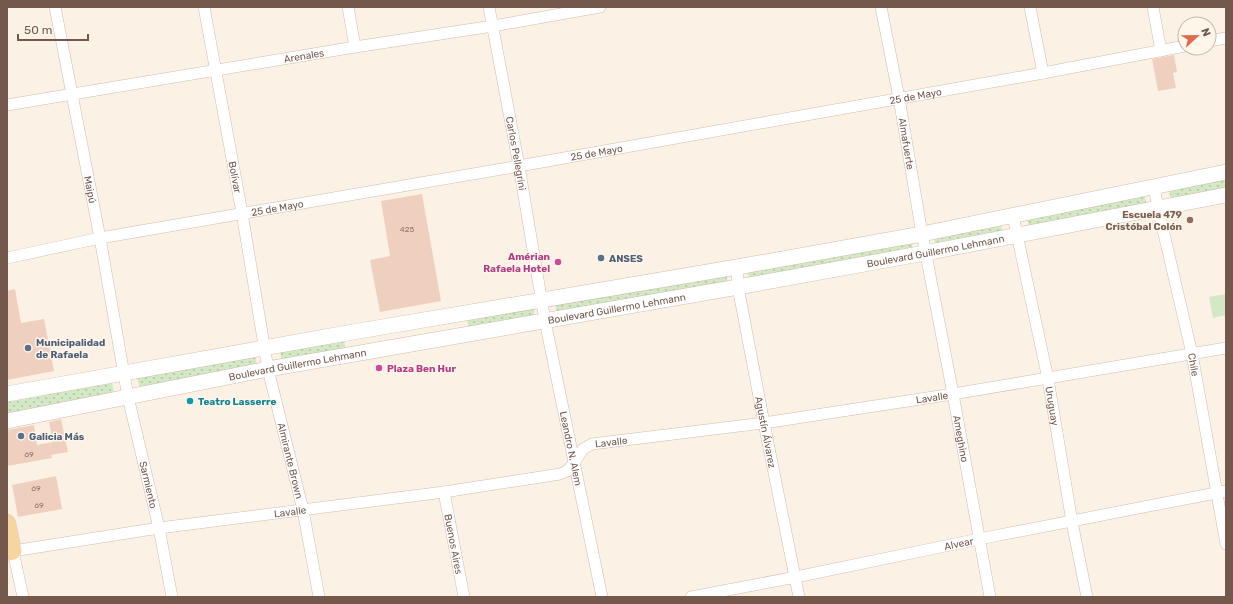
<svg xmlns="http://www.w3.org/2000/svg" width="1233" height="604" font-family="Rubik,sans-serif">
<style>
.grass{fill:url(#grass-dots)}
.garden{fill:#d3e8c4}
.building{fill:#efd0be}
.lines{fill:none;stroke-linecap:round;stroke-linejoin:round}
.street-casing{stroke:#cebcaf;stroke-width:12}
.secondary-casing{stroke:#d1bbac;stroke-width:16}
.primary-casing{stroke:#d8d0cd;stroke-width:18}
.street{stroke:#fff;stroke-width:11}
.secondary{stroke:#fff;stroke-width:15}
.primary{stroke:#f7d5a0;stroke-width:17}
.education-dot{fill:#8d6e63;stroke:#fef6eb;stroke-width:1.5}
.service-dot{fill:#5c6f8a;stroke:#fef6eb;stroke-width:1.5}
.hotel-dot{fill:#d1479c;stroke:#fef6eb;stroke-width:1.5}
.culture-dot{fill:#0f9aa8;stroke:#fef6eb;stroke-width:1.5}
.labels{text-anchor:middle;stroke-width:3;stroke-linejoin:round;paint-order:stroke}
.number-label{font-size:8px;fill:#927668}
.street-label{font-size:10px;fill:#73584b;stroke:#fef6eb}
.education-label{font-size:10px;font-weight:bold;fill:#785e54;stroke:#fef6eb;text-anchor:end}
.hotel-label{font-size:10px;font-weight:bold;fill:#b23c85;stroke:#fef6eb;text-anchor:end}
.service-label{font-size:10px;font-weight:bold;fill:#4e5e75;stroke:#fef6eb;text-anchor:start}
.culture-label{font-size:10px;font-weight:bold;fill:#0d838f;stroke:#fef6eb;text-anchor:start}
</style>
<defs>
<pattern id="grass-dots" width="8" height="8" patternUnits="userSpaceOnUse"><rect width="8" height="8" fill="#d3e8c4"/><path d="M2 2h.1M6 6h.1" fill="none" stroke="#b0bfa1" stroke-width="1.8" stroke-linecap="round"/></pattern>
</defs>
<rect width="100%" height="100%" fill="#fbf2e5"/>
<g class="grass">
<polygon points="1226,177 1226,189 1171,200 1169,188"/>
<polygon points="1144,194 1147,206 1029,229 1027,217"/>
<polygon points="1000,222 1003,234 936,247 933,235"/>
<polygon points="911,240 914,252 750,282 747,270"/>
<polygon points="726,273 728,285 557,315 555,303"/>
<polygon points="533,307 535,319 469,330 467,318"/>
<polygon points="344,340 346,352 282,363 280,351"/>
<polygon points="255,355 257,367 140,389 137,377"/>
<polygon points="112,382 114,394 7,413 7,401"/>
</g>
<polygon class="garden" points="1226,294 1226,315 1213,318 1209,297"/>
<g class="building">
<polygon points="1174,55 1177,72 1173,73 1176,88 1158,91 1152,59"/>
<polygon points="422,194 441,301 380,312 370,260 390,256 381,201"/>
<polygon points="15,289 21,323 44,319 54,371 7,380 7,291"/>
<polygon points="61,419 68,452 51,455 52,458 7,466 7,430 34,425 37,445 53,442 49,422"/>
<polygon points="56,476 62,509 18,517 12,485"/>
</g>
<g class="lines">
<g class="street-casing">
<g id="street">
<path id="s1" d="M55,7l45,231 28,159 31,131 13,69"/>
<path id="s2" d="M204,7l38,206 26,156 35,141 16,87"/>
<polyline points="348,7 355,47"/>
<path id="s3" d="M489,7l30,159 26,155 57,276"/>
<path id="s4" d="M881,7l18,91 23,136 31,160 37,203"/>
<polyline points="1030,7 1043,73"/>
<polyline points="1153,7 1161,51"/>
<polyline points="1209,41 1226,38"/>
<path id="s5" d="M7,105l348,-58 138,-21 107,-19"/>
<path id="s6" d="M1154,187l4,21 34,146 34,190"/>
<path id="s7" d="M1013,216l35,163 24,143 15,75"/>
<path id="s8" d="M7,258l93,-20 419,-72 524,-93 142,-27"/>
<path id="s9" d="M737,267l1,20 26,136 35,174"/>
<path id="s10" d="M444,492l20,105"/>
<path id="s11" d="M23,597l-10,-46 146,-23 285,-36 116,-18 7,-3 7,-8 9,-14 9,-5 172,-21 189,-29 273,-46"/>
<path id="s12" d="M691,597l105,-20 183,-38 247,-48"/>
</g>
</g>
<g class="secondary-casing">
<g id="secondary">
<polyline points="7,394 353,332 737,267 922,234 1226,172"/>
<path id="s13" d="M7,421l261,-52 470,-82 187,-34 301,-58"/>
</g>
</g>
<g class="primary-casing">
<polyline id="primary" points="7,523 13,551 7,552"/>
</g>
<use href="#street" class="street"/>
<use href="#secondary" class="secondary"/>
<use href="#primary" class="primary"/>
</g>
<circle class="education-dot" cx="1190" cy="220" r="4"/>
<g class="service-dot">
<circle cx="601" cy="258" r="4"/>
<circle cx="28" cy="348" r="4"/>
<circle cx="21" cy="436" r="4"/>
</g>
<g class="hotel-dot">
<circle cx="558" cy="262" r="4"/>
<circle cx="379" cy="368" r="4"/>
</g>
<circle class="culture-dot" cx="190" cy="401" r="4"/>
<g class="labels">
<g class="number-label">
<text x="407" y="232">425</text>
<text x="29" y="457">69</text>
<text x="36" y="491">69</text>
<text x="39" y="508">69</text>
</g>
<g class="street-label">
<text dy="4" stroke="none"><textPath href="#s5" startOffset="301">Arenales</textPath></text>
<text dy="4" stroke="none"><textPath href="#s8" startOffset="923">25 de Mayo</textPath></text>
<text dy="4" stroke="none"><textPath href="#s4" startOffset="139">Almafuerte</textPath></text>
<text dy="4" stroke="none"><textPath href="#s8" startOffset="599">25 de Mayo</textPath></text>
<text dy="4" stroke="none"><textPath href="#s3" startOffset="149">Carlos Pellegrini</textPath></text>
<text dy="4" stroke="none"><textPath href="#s2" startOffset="173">Bolívar</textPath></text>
<text dy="4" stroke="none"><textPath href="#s1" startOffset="186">Maipú</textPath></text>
<text dy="4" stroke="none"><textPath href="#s8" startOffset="275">25 de Mayo</textPath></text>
<text dy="4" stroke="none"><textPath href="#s13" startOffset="944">Boulevard Guillermo Lehmann</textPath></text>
<text dy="4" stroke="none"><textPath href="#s13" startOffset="620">Boulevard Guillermo Lehmann</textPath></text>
<text dy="4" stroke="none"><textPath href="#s13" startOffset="296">Boulevard Guillermo Lehmann</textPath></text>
<text dy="4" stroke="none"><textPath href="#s6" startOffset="182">Chile</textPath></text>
<text dy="4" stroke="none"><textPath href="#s11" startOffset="988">Lavalle</textPath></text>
<text dy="4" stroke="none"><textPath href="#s7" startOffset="194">Uruguay</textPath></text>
<text dy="4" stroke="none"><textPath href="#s9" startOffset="168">Agustín Álvarez</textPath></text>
<text dy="4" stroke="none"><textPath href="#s4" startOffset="439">Ameghino</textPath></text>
<text dy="4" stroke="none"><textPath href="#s11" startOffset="664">Lavalle</textPath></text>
<text dy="4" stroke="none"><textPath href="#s3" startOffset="449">Leandro N. Alem</textPath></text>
<text dy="4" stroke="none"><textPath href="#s2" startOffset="462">Almirante Brown</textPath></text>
<text dy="4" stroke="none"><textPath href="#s1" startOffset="487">Sarmiento</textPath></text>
<text dy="4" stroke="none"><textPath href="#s11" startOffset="327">Lavalle</textPath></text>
<text dy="4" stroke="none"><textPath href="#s10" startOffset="53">Buenos Aires</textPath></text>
<text dy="4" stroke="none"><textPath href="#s12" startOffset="273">Alvear</textPath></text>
</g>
<g class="education-label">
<text x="1182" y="218">Escuela 479<tspan x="1182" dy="12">Cristóbal Colón</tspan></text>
</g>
<g class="hotel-label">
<text x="550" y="260">Amérian<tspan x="550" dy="12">Rafaela Hotel</tspan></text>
<text x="387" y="372" text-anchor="start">Plaza Ben Hur</text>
</g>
<g class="service-label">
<text x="609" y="262">ANSES</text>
<text x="36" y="346">Municipalidad<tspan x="36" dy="12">de Rafaela</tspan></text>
<text x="29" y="440">Galicia Más</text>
</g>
<g class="culture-label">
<text x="198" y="405">Teatro Lasserre</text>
</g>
</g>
<rect width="1233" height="604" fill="none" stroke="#73584b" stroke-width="16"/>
<g transform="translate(1197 36) rotate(68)"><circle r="19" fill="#fef6eb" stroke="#c6b7ab"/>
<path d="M0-3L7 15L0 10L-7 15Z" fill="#df6c50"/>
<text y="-6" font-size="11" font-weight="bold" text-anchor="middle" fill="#73584b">N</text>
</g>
<path d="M18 34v6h70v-6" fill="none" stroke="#73584b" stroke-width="2"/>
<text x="24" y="34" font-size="12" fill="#73584b" stroke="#fef6eb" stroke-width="3" paint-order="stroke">50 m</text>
</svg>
